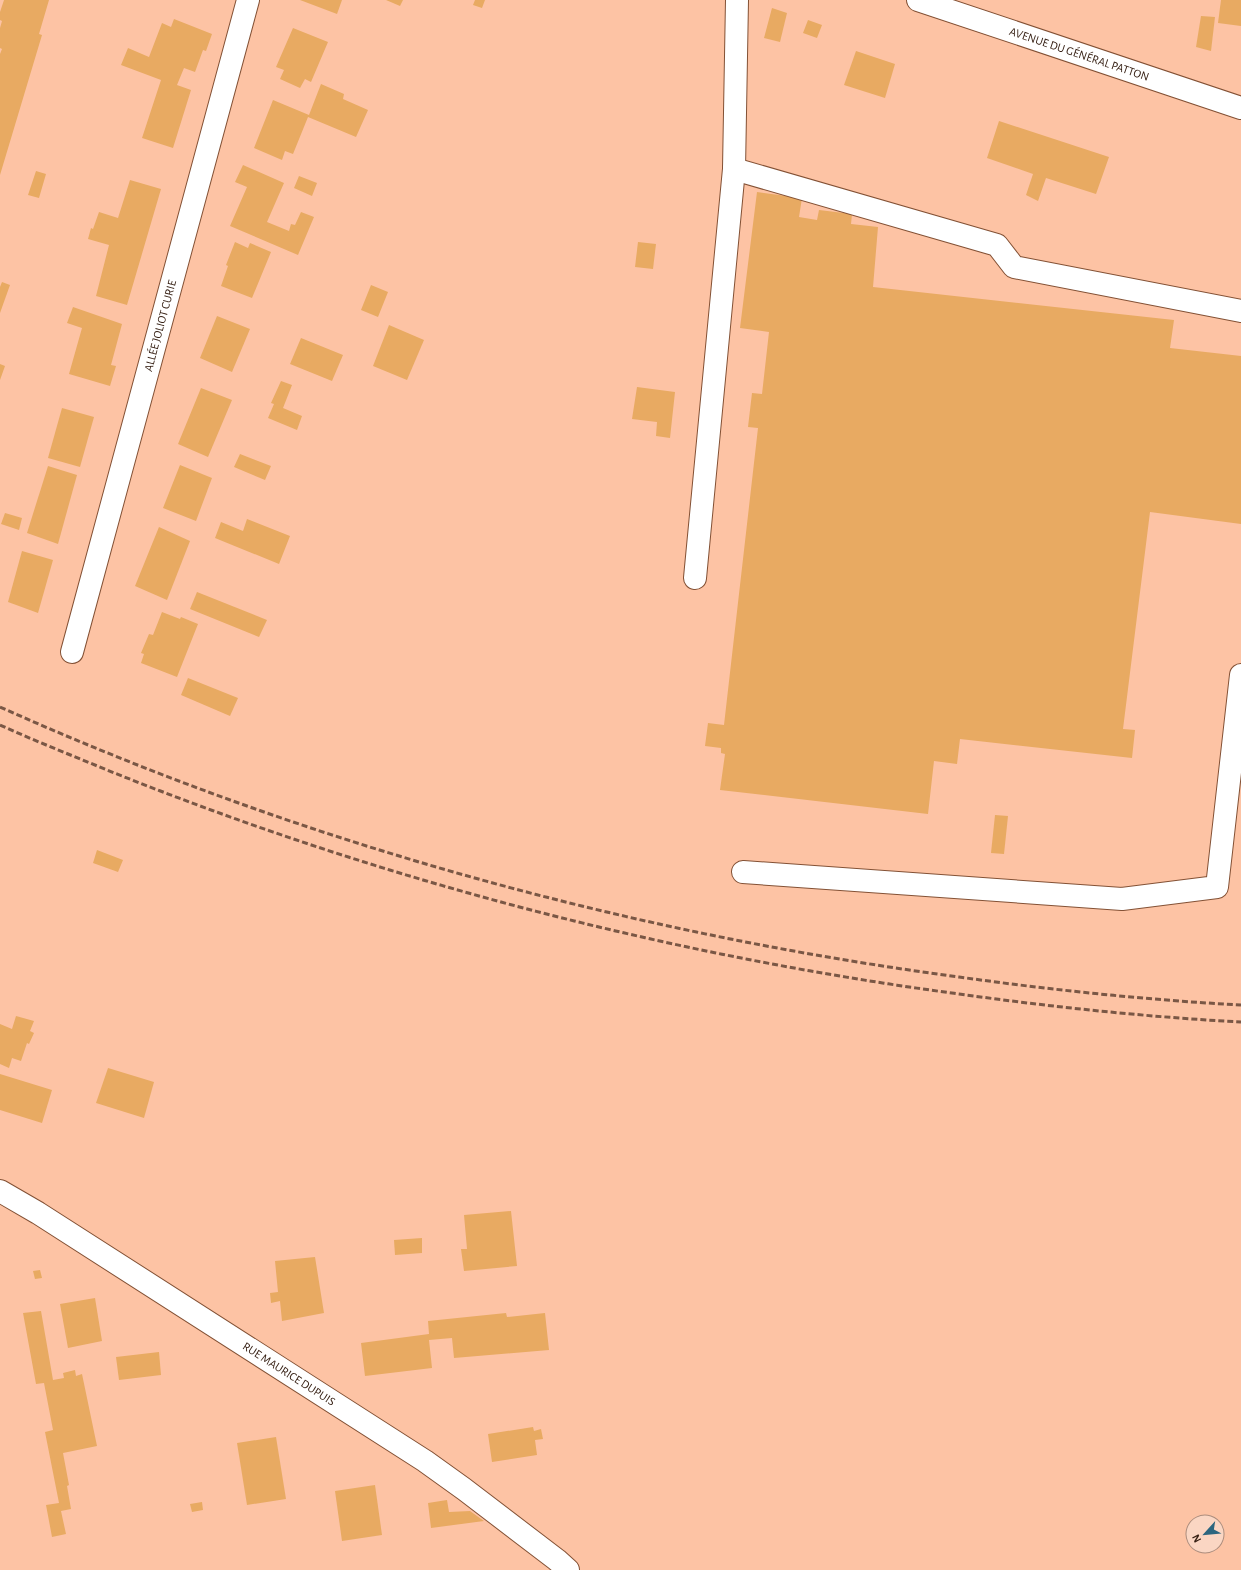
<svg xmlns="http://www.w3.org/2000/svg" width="1241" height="1570" font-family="'Alegreya Sans',sans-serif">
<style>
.building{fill:#e8aa62}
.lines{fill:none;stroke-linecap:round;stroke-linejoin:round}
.minor-casing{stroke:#835135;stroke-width:24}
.major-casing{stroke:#835135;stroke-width:24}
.minor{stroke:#fff;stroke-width:22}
.major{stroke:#fff;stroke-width:22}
.rail{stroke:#7a5745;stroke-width:3;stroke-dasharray:6 3;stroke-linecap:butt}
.labels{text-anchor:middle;stroke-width:4;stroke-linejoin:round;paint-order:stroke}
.street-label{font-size:12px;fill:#362014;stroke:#fad6c3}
</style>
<rect width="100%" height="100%" fill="#fdc3a4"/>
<g class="building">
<polygon points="4,0 49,0 39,34 42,35 0,175 0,54 2,49 0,48 0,28 2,21 0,20 0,12"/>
<polygon points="300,0 342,0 337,14"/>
<polygon points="386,0 403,0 400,6"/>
<polygon points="475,0 485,0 482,8 473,5"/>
<polygon points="1221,0 1241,0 1241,26 1218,23"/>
<polygon points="772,8 787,13 780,42 764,38"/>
<polygon points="1201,16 1215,17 1211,51 1196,47"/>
<polygon points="174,19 212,34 206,51 203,50 195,72 184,68 177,85 191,90 173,148 142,138 161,80 121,65 128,48 149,57 162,23 171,27"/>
<polygon points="808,20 822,25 817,38 803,33"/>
<polygon points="293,28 328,42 311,82 305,79 300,88 280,79 284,70 276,67"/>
<polygon points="856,51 895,64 885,98 844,85"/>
<polygon points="321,84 344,94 343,99 368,110 356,137 308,117 293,154 285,151 282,160 254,148 273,100 309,115"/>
<polygon points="999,121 1109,157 1096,194 1046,178 1038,201 1026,195 1033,174 987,158"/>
<polygon points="243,165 284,183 267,222 289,231 291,224 295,225 301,212 314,217 298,255 230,226 247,187 235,182"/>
<polygon points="36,171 46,174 39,198 28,195"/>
<polygon points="299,176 317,183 312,196 294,188"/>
<polygon points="130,180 161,189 127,305 96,296 109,245 88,239 91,228 93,229 99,212 118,218"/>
<polygon points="757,192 802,198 799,217 817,220 819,210 852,214 851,224 878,227 873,287 1174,320 1170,348 1241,356 1241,524 1150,512 1123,729 1135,730 1132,758 960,739 957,764 934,761 928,814 720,790 725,754 721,753 721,748 705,746 708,723 724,725 758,428 748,427 752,393 762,394 769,332 740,328"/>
<polygon points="235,242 248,248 250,243 271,252 252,298 221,286 228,266 226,265"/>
<polygon points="638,242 656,244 653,269 635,267"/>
<polygon points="2,282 10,285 0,313 0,287"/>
<polygon points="371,285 388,292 378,317 361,310"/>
<polygon points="73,307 122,324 111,365 116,366 110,386 69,374 82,328 67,323"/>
<polygon points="217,316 250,329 232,372 200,358"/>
<polygon points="389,325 424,340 407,380 373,366"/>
<polygon points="301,338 343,355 332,381 290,364"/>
<polygon points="0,364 5,366 0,380"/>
<polygon points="281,381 292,385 283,408 302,416 297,430 268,418 274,404 271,403"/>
<polygon points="637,387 675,392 670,438 656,436 657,422 632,419"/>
<polygon points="201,388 232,400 208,457 178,444"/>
<polygon points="62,408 94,417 80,467 48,458"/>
<polygon points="240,454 271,466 265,480 234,467"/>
<polygon points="180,465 212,478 196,521 163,508"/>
<polygon points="48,466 77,475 58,544 27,533"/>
<polygon points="5,513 22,518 19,530 1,524"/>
<polygon points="247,519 290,536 279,564 215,538 221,522 243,531"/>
<polygon points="159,527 190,541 167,600 135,586"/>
<polygon points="22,551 53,560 38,613 8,602"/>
<polygon points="197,592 267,620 259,637 190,609"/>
<polygon points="162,612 180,619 181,617 198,624 177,677 141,663 144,654 141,653 149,634 153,635"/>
<polygon points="188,678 238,698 230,716 181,695"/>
<polygon points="995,815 1008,816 1004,854 991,853"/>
<polygon points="97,850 123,860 118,872 93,863"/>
<polygon points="16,1016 34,1021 30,1031 34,1033 29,1044 27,1043 21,1061 12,1058 9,1068 0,1064 0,1024 12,1029"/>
<polygon points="108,1068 154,1082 144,1118 96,1103"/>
<polygon points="0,1074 52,1090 42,1123 0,1110"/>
<polygon points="511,1211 517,1266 464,1271 461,1249 467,1249 464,1215"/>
<polygon points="422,1238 422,1253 395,1255 394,1240"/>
<polygon points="315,1257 324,1313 282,1321 280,1301 271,1303 270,1293 278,1292 275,1261"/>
<polygon points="40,1270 42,1278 35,1279 33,1271"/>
<polygon points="95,1298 102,1341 68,1348 60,1304"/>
<polygon points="41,1311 53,1380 64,1378 63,1373 75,1370 76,1376 82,1374 97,1446 63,1453 69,1485 67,1486 71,1509 61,1511 66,1534 52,1537 46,1505 59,1503 45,1432 53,1430 44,1383 36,1384 23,1313"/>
<polygon points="506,1313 507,1317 545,1313 549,1350 454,1358 452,1338 429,1340 432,1368 365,1376 361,1343 429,1334 428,1321"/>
<polygon points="159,1352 161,1375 119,1380 116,1357"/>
<polygon points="533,1427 534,1431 541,1429 543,1439 535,1440 537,1455 492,1462 488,1434"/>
<polygon points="276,1437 286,1499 247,1505 237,1443"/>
<polygon points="375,1485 382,1535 342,1541 335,1491"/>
<polygon points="447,1500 449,1512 470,1511 484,1521 431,1528 428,1503"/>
<polygon points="202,1502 203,1510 192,1512 190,1504"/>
</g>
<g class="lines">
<g class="minor-casing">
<g id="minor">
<polyline points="734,169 997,245 1014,267 1241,311"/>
<polyline points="695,578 734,169 737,0"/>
<path id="s1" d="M72,652l176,-652"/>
<polyline points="743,872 1122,899 1217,887 1241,675"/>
</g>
</g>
<g class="major-casing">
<g id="major">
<path id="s2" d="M918,0l323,108"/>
<path id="s3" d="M0,1191l38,22 387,248 39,28 93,71 11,10"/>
</g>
</g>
<use href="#minor" class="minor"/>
<use href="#major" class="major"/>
<g class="rail">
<path d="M0,707c303,136 629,226 959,270 93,13 188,23 282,28"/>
<path d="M0,725c35,16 71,30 107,45 273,110 560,185 852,224 93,13 188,23 282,28"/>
</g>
</g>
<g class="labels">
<g class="street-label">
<text dy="4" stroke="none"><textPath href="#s2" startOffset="170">AVENUE DU GÉNÉRAL PATTON</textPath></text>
<text dy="4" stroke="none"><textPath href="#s1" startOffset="338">ALLÉE JOLIOT CURIE</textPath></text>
<text dy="4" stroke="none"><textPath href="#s3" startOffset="342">RUE MAURICE DUPUIS</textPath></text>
</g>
</g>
<g transform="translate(1205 1534) rotate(243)"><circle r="19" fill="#fad6c3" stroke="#ac8d7d"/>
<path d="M0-3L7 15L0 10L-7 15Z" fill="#2c667f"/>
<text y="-6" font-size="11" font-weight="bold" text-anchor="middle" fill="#362014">N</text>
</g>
</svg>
